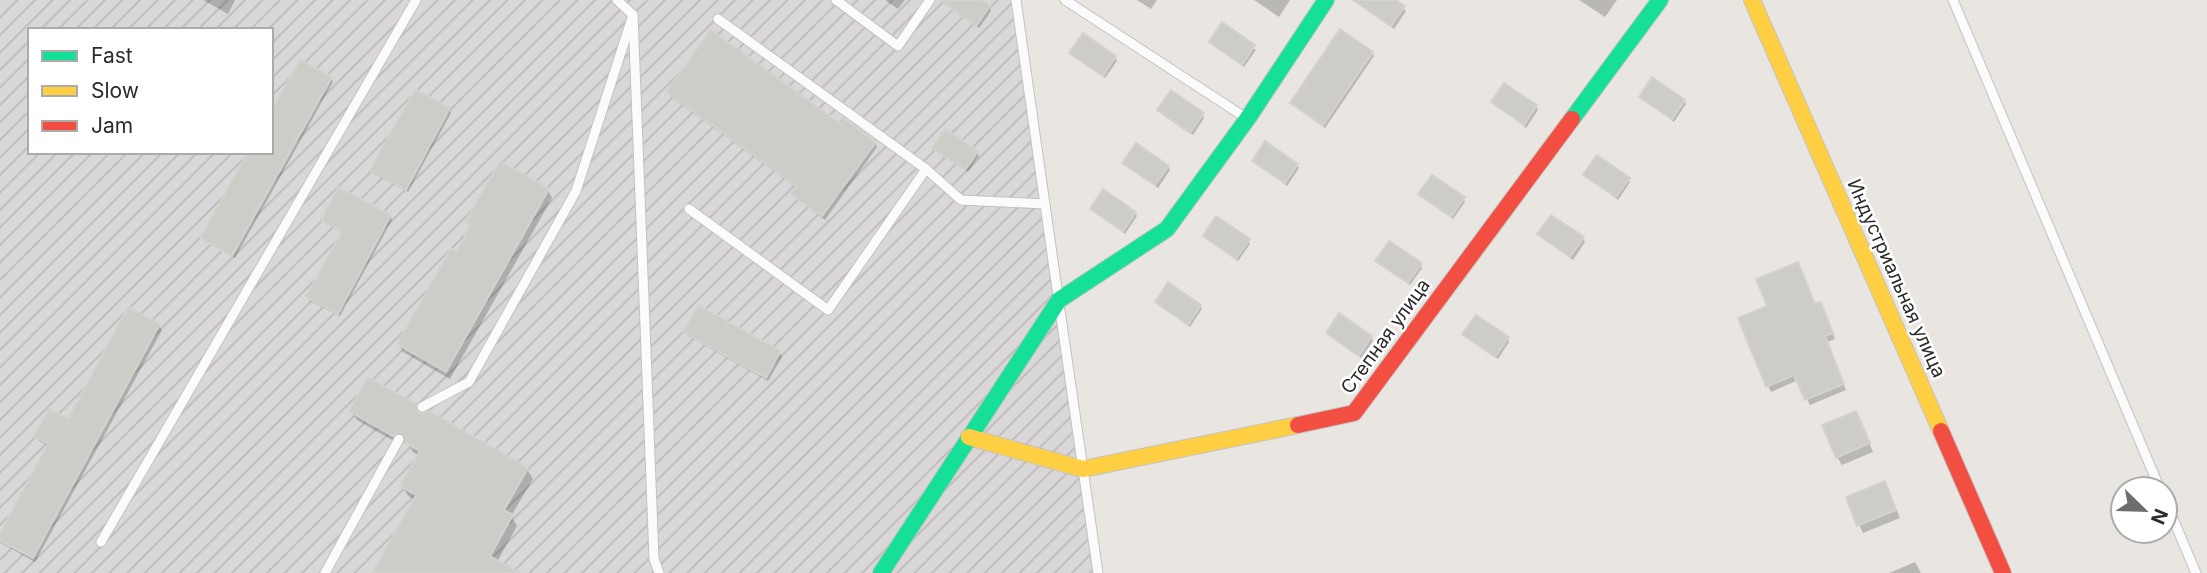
<svg xmlns="http://www.w3.org/2000/svg" width="2207" height="573" font-family="Inter,sans-serif">
<style>
.industrial{fill:url(#industrial-furrows);fill-rule:evenodd}
.shadow{fill:#0003}
.building{fill:#ceccc9;stroke:#d4d2ce;stroke-width:2}
.lines{fill:none;stroke-linecap:round;stroke-linejoin:round}
.lane-casing{stroke:#c3c2c2;stroke-width:11}
.fast-casing{stroke:#c3c2c2;stroke-width:18}
.slow-casing{stroke:#c3c2c2;stroke-width:18}
.jam-casing{stroke:#c3c2c2;stroke-width:18}
.lane{stroke:#fcfbfb;stroke-width:9}
.fast{stroke:#16e098;stroke-width:16}
.slow{stroke:#ffcf43;stroke-width:16}
.jam{stroke:#f24e42;stroke-width:16}
.labels{text-anchor:middle;stroke-width:5;stroke-linejoin:round;paint-order:stroke}
.street-label{font-size:19px;fill:#2c2c2c;stroke:#fff}
</style>
<defs>
<pattern id="industrial-furrows" width="10" height="10" patternUnits="userSpaceOnUse" patternTransform="scale(1.75)"><rect width="10" height="10" fill="#dad7d9"/><path d="M-1 1l2-2M0 10L10 0M9 11l2-2" fill="none" stroke="#bbb9ba"/></pattern>
</defs>
<rect width="100%" height="100%" fill="#e9e6e2"/>
<path class="industrial" d="M0,0h1012l83,573h-1095zM30,30h241v122h-241z"/>
<g class="shadow">
<polygon points="203,0 235,0 228,14"/>
<polygon points="885,0 905,0 898,9"/>
<polygon points="960,0 978,0 989,7 991,11 979,28 956,12 954,9"/>
<polygon points="1137,0 1157,0 1151,9"/>
<polygon points="1254,0 1290,0 1279,17"/>
<polygon points="1363,0 1393,0 1406,11 1394,29 1362,7 1360,4"/>
<polygon points="1579,0 1617,0 1605,17"/>
<polygon points="1223,25 1256,50 1244,67 1211,42"/>
<polygon points="1071,53 1115,57 1117,61 1105,78"/>
<polygon points="1372,53 1374,56 1325,128 1294,106 1292,103"/>
<polygon points="331,79 333,82 235,258 204,241 202,238"/>
<polygon points="668,92 841,126 875,143 877,147 825,220 796,198 793,194 797,188 671,97"/>
<polygon points="1641,97 1684,101 1686,104 1674,122"/>
<polygon points="1493,103 1536,107 1538,110 1526,128"/>
<polygon points="449,110 451,113 408,192 374,174 372,170"/>
<polygon points="1159,110 1202,114 1204,118 1193,135"/>
<polygon points="934,148 977,152 979,156 968,172"/>
<polygon points="1254,161 1297,165 1299,168 1287,186"/>
<polygon points="1124,163 1168,167 1170,170 1158,188"/>
<polygon points="1585,175 1628,179 1630,182 1618,200"/>
<polygon points="548,190 552,198 450,379 403,352 399,344 458,253 471,228 467,222"/>
<polygon points="1420,194 1463,198 1465,202 1453,219"/>
<polygon points="1092,209 1135,213 1137,216 1125,234"/>
<polygon points="390,216 392,220 340,316 310,301 308,297 343,233 325,223 323,220"/>
<polygon points="1539,235 1583,239 1585,242 1573,260"/>
<polygon points="1205,236 1248,240 1250,244 1238,261"/>
<polygon points="1377,261 1420,265 1422,268 1410,285"/>
<polygon points="1157,302 1200,306 1202,309 1190,327"/>
<polygon points="1815,306 1824,310 1835,339 1827,342 1846,390 1810,405 1798,380 1771,392 1768,386 1769,307"/>
<polygon points="129,310 159,326 162,330 35,562 1,543 0,537 49,446 39,441 36,436 69,422"/>
<polygon points="685,332 780,352 782,357 768,381 688,336"/>
<polygon points="1328,333 1371,337 1373,341 1361,358"/>
<polygon points="1464,335 1508,339 1509,342 1498,359"/>
<polygon points="414,405 420,415 527,469 533,479 511,516 517,526 497,562 516,573 374,573 415,500 408,496 402,486 419,456 413,452 407,442 399,444 357,420 351,411"/>
<polygon points="1860,421 1873,452 1842,465 1837,457"/>
<polygon points="1889,491 1900,518 1863,533 1859,525"/>
<polygon points="1915,562 1921,573 1889,573"/>
</g>
<g class="building">
<polygon points="940,0 981,0 990,6 976,26"/>
<polygon points="1353,0 1396,0 1405,6 1391,26"/>
<polygon points="1222,22 1255,45 1242,65 1209,42"/>
<polygon points="1340,29 1373,52 1323,125 1290,103"/>
<polygon points="711,30 841,124 845,119 876,142 822,216 791,194 796,186 666,92"/>
<polygon points="1083,33 1116,56 1103,76 1069,53"/>
<polygon points="300,60 332,77 232,256 200,238 248,152 271,152 271,111"/>
<polygon points="1652,77 1685,100 1672,119 1639,97"/>
<polygon points="1504,83 1537,105 1524,125 1491,102"/>
<polygon points="415,89 450,108 406,190 370,170"/>
<polygon points="1171,90 1204,113 1190,133 1157,110"/>
<polygon points="945,129 978,151 965,170 932,148"/>
<polygon points="1265,141 1298,164 1285,183 1252,161"/>
<polygon points="1136,143 1169,166 1155,185 1122,163"/>
<polygon points="1597,155 1630,178 1616,197 1583,175"/>
<polygon points="500,161 549,189 446,372 397,344 451,248 457,251 471,225 465,222"/>
<polygon points="1432,175 1465,197 1451,217 1418,194"/>
<polygon points="338,187 391,215 338,314 306,297 342,231 321,220"/>
<polygon points="1103,189 1136,212 1123,231 1090,209"/>
<polygon points="1551,215 1584,237 1570,257 1537,234"/>
<polygon points="1216,216 1250,239 1236,259 1203,236"/>
<polygon points="1389,241 1422,263 1408,283 1375,261"/>
<polygon points="1798,262 1815,304 1821,302 1833,333 1825,336 1844,384 1805,400 1794,375 1766,387 1738,318 1767,306 1756,279"/>
<polygon points="1168,282 1201,305 1188,325 1155,302"/>
<polygon points="698,305 781,351 766,378 683,332"/>
<polygon points="128,307 160,324 33,558 0,541 0,533 48,444 34,436 49,409 68,419"/>
<polygon points="1339,313 1372,336 1359,356 1326,333"/>
<polygon points="1476,315 1509,337 1495,357 1462,334"/>
<polygon points="368,377 416,404 416,410 419,413 429,411 528,468 504,510 513,515 490,556 520,573 372,573 416,495 400,486 420,451 405,443 406,438 403,433 398,432 393,436 349,411"/>
<polygon points="1856,411 1870,443 1836,458 1822,425"/>
<polygon points="1885,481 1896,510 1857,526 1846,497"/>
</g>
<g class="lines">
<g class="lane-casing">
<g id="lane">
<polyline points="836,0 898,46 930,0"/>
<polyline points="1016,0 1058,296"/>
<polyline points="1065,0 1246,118"/>
<polyline points="1953,0 2160,489"/>
<polyline points="633,15 654,559 659,573"/>
<polyline points="718,19 926,169 961,200 1045,204"/>
<polyline points="689,209 828,310 926,169"/>
<polyline points="1060,310 1098,573"/>
<polyline points="422,407 469,382 576,191 633,15 617,0"/>
<polyline points="2165,500 2196,573"/>
<polyline points="101,542 416,0"/>
<polyline points="325,573 399,439"/>
</g>
</g>
<g class="fast-casing">
<g id="fast">
<polyline points="1572,119 1660,0"/>
<polyline points="881,573 1059,300 1167,229 1248,118 1326,0"/>
</g>
</g>
<g class="slow-casing">
<g id="slow">
<polyline points="1752,0 1941,431"/>
<polyline points="969,437 1083,469 1298,425"/>
</g>
</g>
<g class="jam-casing">
<g id="jam">
<polyline points="1298,425 1354,413 1572,119"/>
<polyline points="1941,431 2003,573"/>
</g>
</g>
<use href="#lane" class="lane"/>
<use href="#fast" class="fast"/>
<use href="#slow" class="slow"/>
<use href="#jam" class="jam"/>
</g>
<g class="labels">
<g class="street-label">
<text transform="translate(1897 278) rotate(66)" y="7">Индустриальная улица</text>
<text transform="translate(1385 336) rotate(-54)" y="7">Степная улица</text>
</g>
</g>
<rect x="28" y="28" width="245" height="126" fill="#ffffff" stroke="#ababab" stroke-width="2"/>
<rect x="42" y="51" width="35" height="10" fill="#16e098" stroke="#ababab" stroke-width="2"/>
<text x="91" y="63" font-size="21" fill="#2c2c2c">Fast</text>
<rect x="42" y="86" width="35" height="10" fill="#ffcf43" stroke="#ababab" stroke-width="2"/>
<text x="91" y="98" font-size="21" fill="#2c2c2c">Slow</text>
<rect x="42" y="121" width="35" height="10" fill="#f24e42" stroke="#ababab" stroke-width="2"/>
<text x="91" y="133" font-size="21" fill="#2c2c2c">Jam</text>
<g transform="translate(2144 510) rotate(113)"><circle r="33" fill="#ffffff" stroke="#ababab" stroke-width="2"/>
<path d="M0-5L12 26L0 18L-12 26Z" fill="#6e6d6c"/>
<text y="-10" font-size="19" font-weight="bold" text-anchor="middle" fill="#2c2c2c">N</text>
</g>
</svg>
